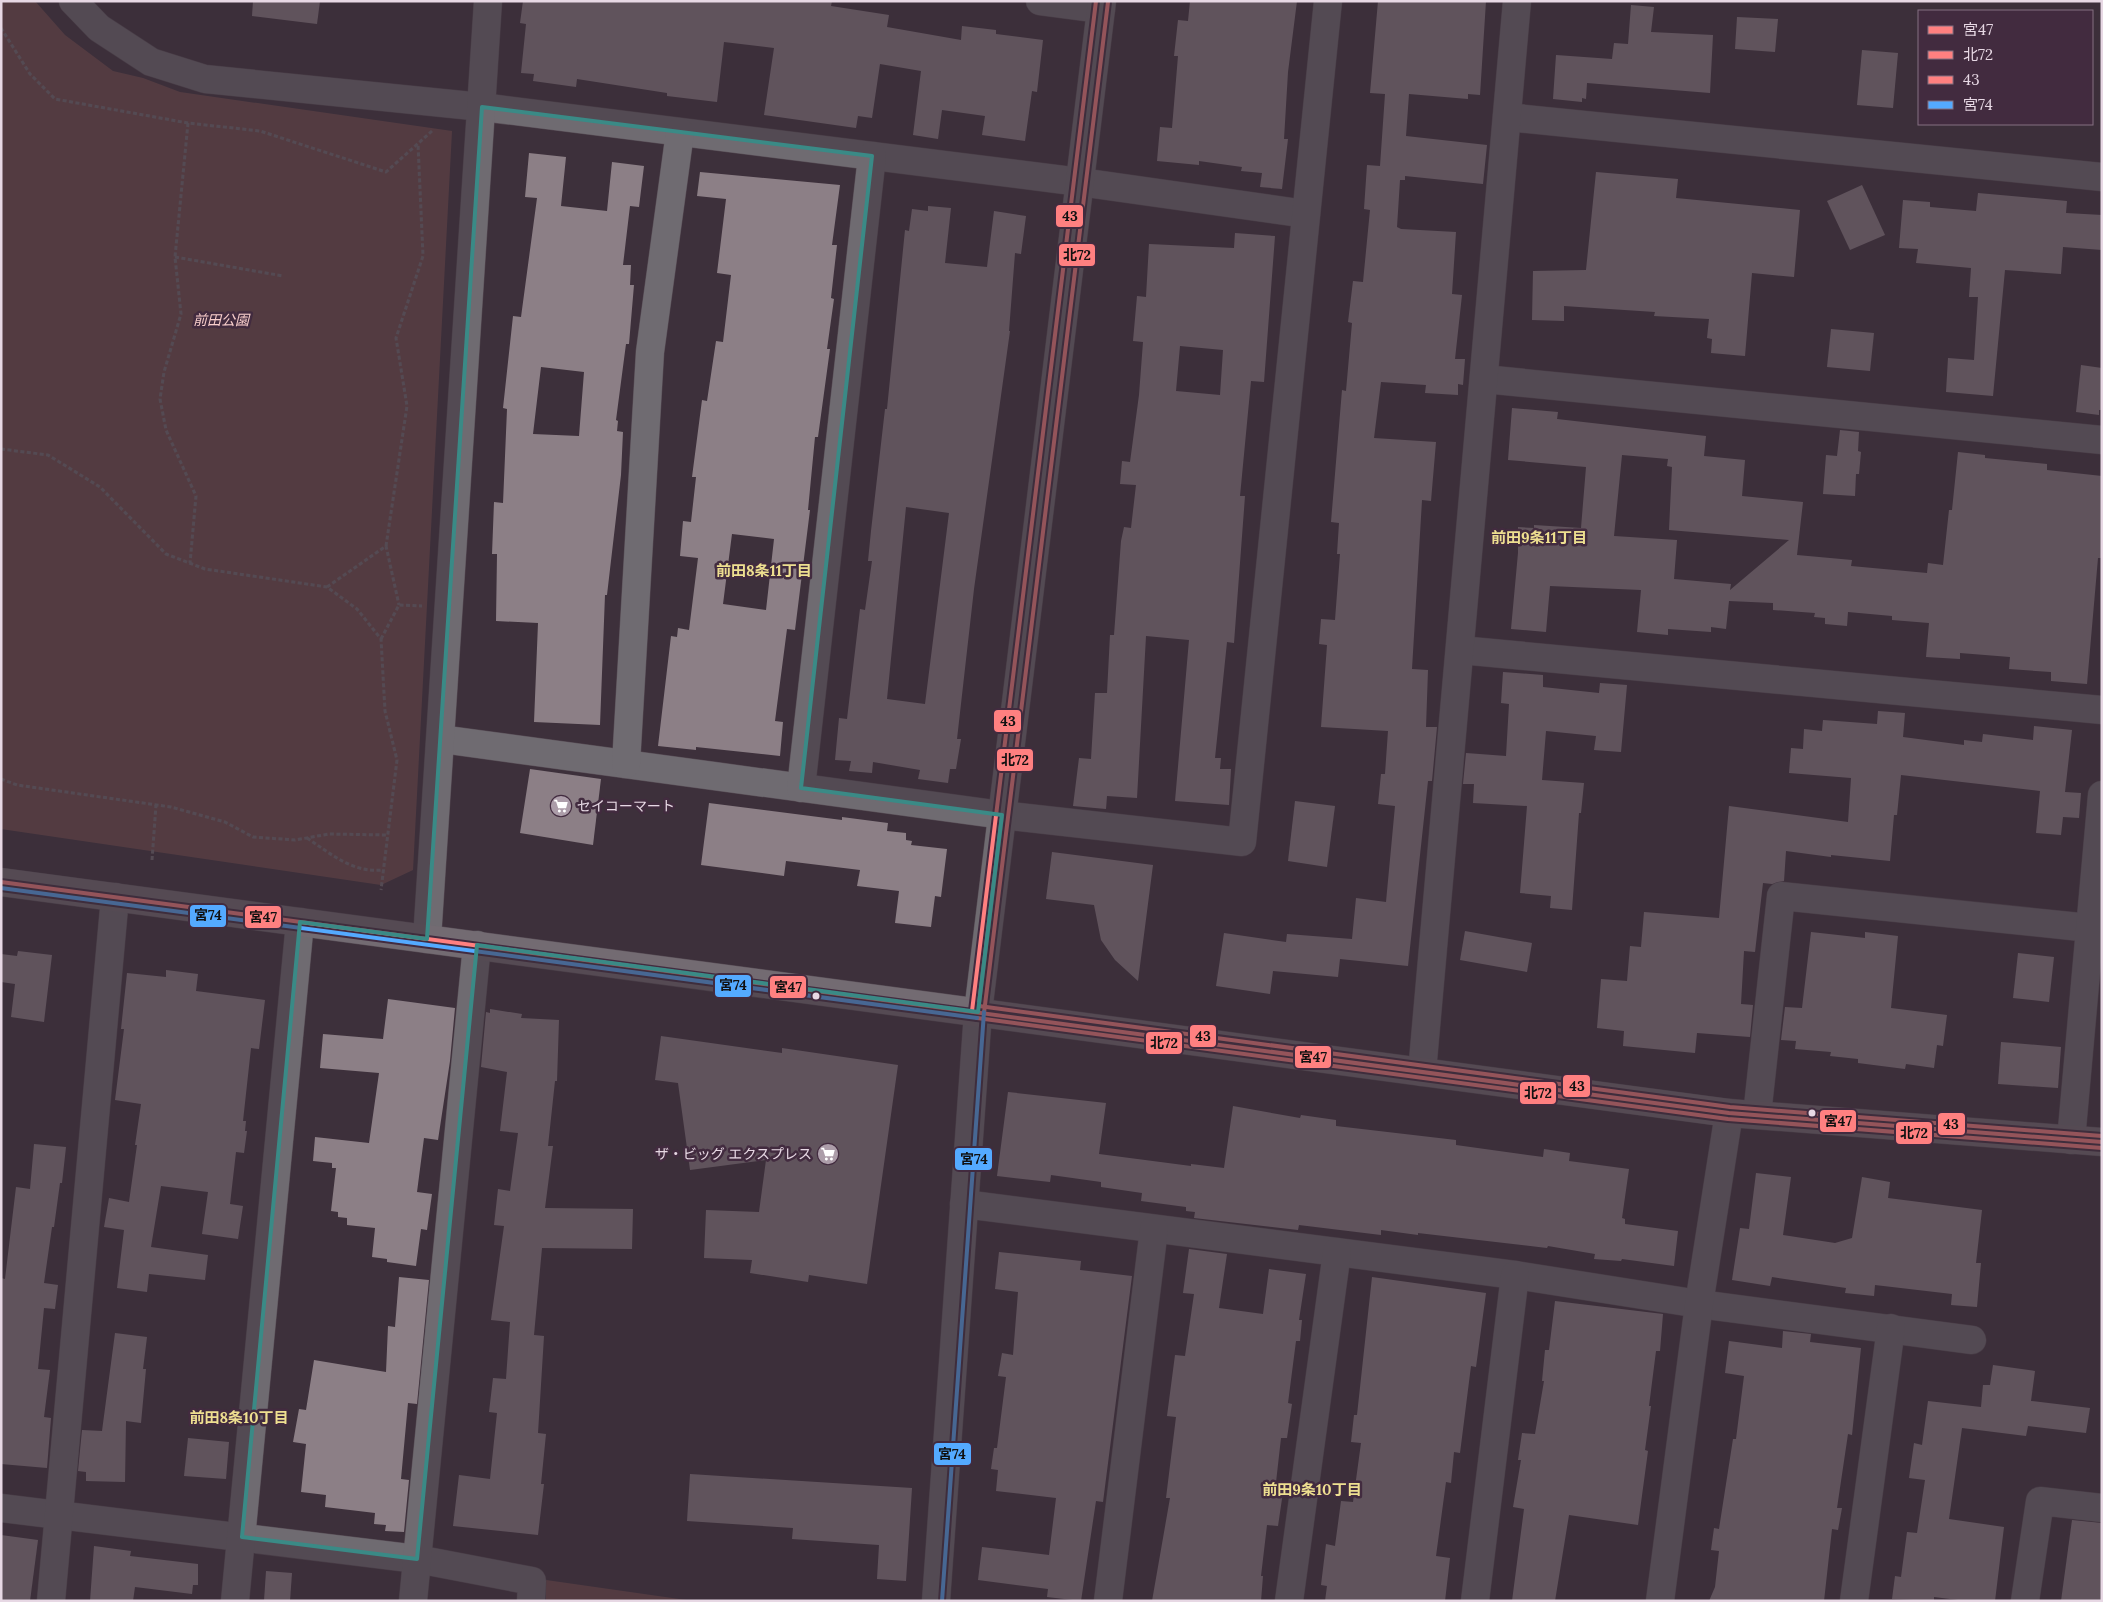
<svg xmlns="http://www.w3.org/2000/svg" width="2103" height="1602" font-family="Lora,'Noto Sans JP',serif">
<style>
.green{fill:#704b4b}
.building{fill:#8c7f86;fill-rule:evenodd}
.lines{fill:none;stroke-linecap:round;stroke-linejoin:round}
.minor-casing{stroke:#574c55;stroke-width:29}
.major-casing{stroke:#574c55;stroke-width:29}
.path{stroke:#716c71;stroke-width:3;stroke-dasharray:4 2.5;stroke-linecap:butt}
.minor{stroke:#6f6b71;stroke-width:28}
.major{stroke:#736b72;stroke-width:28}
.bus-1-casing{stroke:#422b3f;stroke-width:8}
.bus-2-casing{stroke:#422b3f;stroke-width:8}
.bus-3-casing{stroke:#422b3f;stroke-width:8}
.bus-4-casing{stroke:#422b3f;stroke-width:8}
.bus-1{stroke:#ff8080;stroke-width:4}
.bus-2{stroke:#ff8080;stroke-width:4}
.bus-3{stroke:#ff8080;stroke-width:4}
.bus-4{stroke:#54aaff;stroke-width:4}
.marked{fill:none;stroke:#3a8a86;stroke-width:4;stroke-linejoin:round}
.bus-dot{fill:#e7d8e4;stroke:#422b3f;stroke-width:2}
.labels{text-anchor:middle;stroke-width:5;stroke-linejoin:round;paint-order:stroke}
.park-label{font-size:14px;font-style:italic;fill:#f8cecb;stroke:#422b3f}
.poi-label{font-size:14px;fill:#e7d8e4;stroke:#422b3f;text-anchor:start}
.neighbourhood-label{font-size:15px;font-weight:bold;fill:#eedf90;stroke:#422b3f}
.line-badge{stroke:#422b3f;stroke-width:2}
.pale-badge-label{font-size:14px;text-anchor:middle;font-weight:bold;fill:#111}
</style>
<rect width="100%" height="100%" fill="#3d303b"/>
<g class="green">
<polygon points="1,1 35,1 65,35 113,71 143,78 180,92 452,131 413,870 381,885 1,829"/>
<polygon points="546,1580 693,1601 546,1601"/>
</g>
<g class="building">
<polygon points="253,1 320,1 317,24 252,16"/>
<polygon points="523,1 832,1 831,6 889,15 887,27 961,40 962,26 996,30 996,34 1043,40 1037,92 1032,91 1025,141 982,135 985,116 942,110 938,139 913,135 921,71 880,64 872,118 858,116 856,128 764,115 774,48 724,42 717,102 667,96 667,93 577,79 576,87 533,81 534,74 521,73 526,24 520,23"/>
<polygon points="1190,1 1297,1 1288,72 1284,139 1288,139 1282,189 1260,187 1262,173 1241,171 1242,167 1199,161 1199,165 1157,161 1160,127 1172,128 1178,56 1174,56 1178,20 1188,21"/>
<polygon points="1378,1 1486,1 1480,95 1468,94 1468,99 1409,94 1406,136 1487,145 1483,184 1405,176 1405,180 1400,180 1397,227 1401,229 1456,232 1452,294 1462,295 1455,359 1465,359 1463,385 1458,384 1458,395 1425,393 1426,385 1381,382 1374,438 1436,442 1431,501 1422,500 1412,669 1428,670 1426,727 1437,727 1432,781 1428,781 1408,966 1340,959 1338,977 1273,971 1270,994 1216,986 1224,933 1286,942 1287,934 1352,939 1356,898 1386,902 1395,806 1378,804 1381,774 1385,774 1388,731 1321,727 1327,645 1319,644 1321,619 1335,620 1340,554 1337,554 1339,523 1331,522 1342,390 1346,391 1352,323 1348,322 1353,281 1363,282 1370,210 1364,209 1367,165 1380,166 1385,94 1370,93"/>
<polygon points="1631,5 1654,7 1651,32 1713,35 1710,93 1587,83 1586,99 1582,98 1582,102 1553,99 1556,55 1612,59 1614,43 1628,44"/>
<polygon points="1737,17 1778,19 1775,52 1735,49"/>
<polygon points="1862,50 1898,53 1893,108 1857,105"/>
<path d="M529,153l37,4 -5,49 46,5 5,-49 32,4 -5,41 -9,-1 -7,59h8l-1,20h4l-5,59h-3l-10,76 2,1 -1,10 6,1 -2,43 -14,120h-2l-5,130 -66,-3 4,-99 -42,-2 1,-67h-5l2,-52 9,1 4,-94 -4,-1 10,-92 8,1 16,-119 -12,-1zM541,367l43,5 -5,64 -46,-2z"/>
<path d="M700,172l140,13 -8,60h5l-6,53 3,1 -7,50h3l-12,88h-3l-7,73h2l-15,120 -8,-1 -12,92 8,1 -3,34 -84,-9v3l-38,-4 13,-110 6,1 1,-9 11,2 9,-72 -18,-2 3,-35 8,1 5,-45h-4l10,-77 5,1 9,-60 7,1 8,-67 -14,-2 9,-74 -29,-3zM732,534l42,5 -8,71 -43,-6z"/>
<polygon points="1596,172 1678,179 1676,198 1800,210 1794,277 1752,273 1745,356 1711,353 1712,339 1707,338 1709,319 1654,316 1655,312 1564,306 1564,321 1532,320 1533,271 1586,270"/>
<polygon points="1862,185 1885,235 1850,250 1827,201"/>
<polygon points="1978,193 2067,201 2066,213 2102,215 2102,250 2063,247 2061,274 2005,270 1993,396 1946,392 1948,358 1974,360 1978,297 1969,297 1971,268 1916,263 1918,249 1899,248 1903,200 1930,202 1930,207 1976,211"/>
<path d="M928,206l23,2 -6,55 42,4 7,-56 32,5 -5,38 -6,-1 -6,78h1l-36,258 -17,150h4l-5,30h-6l-2,14 -30,-4 2,-9 -47,-8 -1,11 -23,-2 2,-10 -16,-1 4,-42 8,1 13,-110 5,1 7,-49h-4l3,-30 14,-122h2l18,-179 4,1 3,-22 16,2zM906,507l43,6 -24,191 -38,-5z"/>
<path d="M1235,233l40,3 -11,146 -13,-1 -11,115h5l-11,147 -7,-1 -12,116h6l-1,11h11l-2,36 -54,-4 14,-161 -43,-4 -9,162 -30,-2 -1,13 -33,-3 6,-48 12,1 4,-66h12l3,-58h4l7,-94 3,-14 7,1 5,-43 -16,-1 2,-23 8,1 9,-67 4,-53 -10,-1 4,-45 9,1 3,-53 85,4zM1180,346l43,4 -3,45 -44,-4z"/>
<polygon points="1831,329 1874,333 1870,371 1827,367"/>
<polygon points="2081,365 2102,368 2102,410 2099,410 2099,415 2076,412"/>
<path d="M1512,408l46,4 -1,7 149,17 -2,20 41,4 -3,36 61,6 -6,53 55,5 -1,6 76,7 1,-10 15,2 6,-55h3l6,-58 27,3v3l62,6v6l55,6v82h-4l-11,126 -36,-3v-9l-42,-3 1,-12 -50,-4v6l-34,-2 3,-34 -37,-3v-4l-44,-4 -1,14 -22,-2v-6l-11,-1 1,-4 -42,-3v-7l-44,-2 -3,28 -15,-2v5l-43,-3v6l-31,-3 4,-42 -91,-4 -4,46 -35,-3 7,-76v-26l16,1v-3l47,3 5,-61 -78,-7zM1622,455l46,4 -1,7 5,1 -3,63 120,10 -59,50 1,-6 -57,-5 3,-39 -63,-4z"/>
<polygon points="1840,430 1859,432 1858,451 1861,452 1859,474 1856,474 1855,496 1823,494 1826,455 1837,456"/>
<polygon points="1503,672 1543,675 1543,687 1599,693 1600,683 1627,685 1621,752 1594,750 1596,736 1546,731 1542,780 1584,783 1581,813 1579,813 1572,910 1550,908 1551,896 1520,893 1527,806 1473,803 1474,784 1463,784 1466,753 1506,756 1509,704 1501,703"/>
<polygon points="1878,711 1905,713 1903,737 1964,745 1964,740 1982,742 1983,734 2033,740 2034,726 2072,730 2065,792 2081,793 2079,818 2063,817 2061,835 2036,833 2040,791 1901,775 1897,815 1894,815 1890,861 1831,855 1831,857 1786,851 1784,881 1772,884 1763,883 1755,952 1744,951 1741,1004 1753,1005 1750,1037 1697,1033 1695,1053 1623,1046 1624,1031 1597,1028 1601,979 1627,981 1630,946 1641,947 1644,912 1719,918 1729,806 1848,822 1851,778 1789,773 1791,748 1803,749 1804,729 1822,731 1823,720 1877,724"/>
<polygon points="530,769 601,779 593,845 520,833"/>
<polygon points="1295,801 1335,806 1327,867 1288,861"/>
<polygon points="709,803 842,820 842,817 888,823 887,831 906,833 906,840 912,841 911,845 947,849 941,897 935,896 931,927 895,923 899,891 857,886 860,870 786,861 784,876 701,865"/>
<polygon points="1052,852 1153,865 1138,981 1115,960 1101,940 1094,905 1046,899"/>
<polygon points="1465,931 1532,943 1527,972 1460,960"/>
<polygon points="1811,932 1865,938 1865,932 1898,936 1891,1008 1947,1015 1943,1046 1937,1045 1934,1068 1906,1064 1905,1069 1858,1063 1858,1059 1830,1056 1831,1052 1795,1049 1796,1041 1781,1040 1785,1007 1802,1008"/>
<polygon points="18,951 52,955 44,1022 11,1017 15,984 1,982 1,954 17,956"/>
<polygon points="2018,953 2054,957 2049,1002 2013,998"/>
<polygon points="166,970 198,974 196,991 265,1000 259,1049 251,1048 243,1121 246,1121 245,1131 247,1131 244,1153 236,1152 230,1204 243,1206 238,1239 202,1234 208,1192 161,1186 151,1247 208,1255 205,1280 149,1274 147,1292 117,1288 124,1230 104,1227 109,1198 129,1202 137,1145 135,1145 141,1104 115,1100 124,1029 121,1029 127,973 166,977"/>
<polygon points="388,999 455,1008 450,1061 438,1140 424,1138 417,1192 432,1194 427,1230 421,1229 416,1266 387,1262 387,1259 372,1257 375,1228 347,1225 347,1218 338,1217 338,1212 331,1211 336,1168 332,1168 332,1163 313,1161 315,1137 369,1143 379,1073 320,1068 323,1034 383,1039"/>
<polygon points="490,1009 522,1014 521,1018 559,1020 557,1081 555,1081 548,1146 553,1146 545,1208 633,1209 632,1249 542,1248 534,1335 544,1336 538,1433 546,1434 541,1484 544,1484 538,1535 453,1526 459,1475 490,1479 497,1413 489,1412 493,1378 506,1379 510,1322 491,1320 504,1226 494,1225 498,1189 510,1191 518,1133 500,1131 507,1072 481,1067 486,1012 490,1013"/>
<polygon points="661,1036 782,1053 782,1048 898,1065 867,1284 809,1275 808,1282 750,1273 752,1260 704,1258 706,1210 759,1212 766,1160 690,1170 678,1083 655,1080"/>
<polygon points="2001,1042 2061,1047 2058,1088 1998,1084"/>
<polygon points="1008,1092 1106,1103 1099,1154 1191,1166 1191,1164 1224,1168 1233,1106 1300,1118 1301,1115 1336,1120 1336,1126 1456,1140 1456,1145 1543,1157 1544,1149 1570,1153 1569,1161 1629,1169 1622,1218 1625,1219 1625,1224 1678,1231 1674,1266 1622,1259 1621,1261 1594,1259 1595,1254 1548,1246 1547,1248 1418,1233 1418,1235 1381,1230 1381,1235 1299,1225 1298,1230 1194,1218 1195,1212 1186,1211 1186,1207 1141,1201 1142,1193 1101,1187 1101,1182 1051,1175 1050,1182 997,1176"/>
<polygon points="34,1144 66,1147 62,1183 60,1183 54,1227 52,1227 44,1283 58,1285 55,1309 44,1308 38,1369 50,1370 44,1417 51,1418 47,1468 1,1464 1,1278 5,1279 16,1187 30,1189"/>
<polygon points="1756,1173 1791,1177 1783,1235 1835,1243 1852,1238 1862,1177 1890,1182 1888,1198 1982,1210 1976,1263 1981,1263 1977,1307 1951,1305 1952,1294 1875,1285 1874,1296 1845,1293 1846,1288 1772,1277 1770,1286 1732,1280 1740,1228 1749,1229"/>
<polygon points="1189,1249 1227,1254 1219,1308 1263,1314 1269,1269 1306,1274 1299,1320 1302,1320 1300,1341 1296,1341 1288,1403 1292,1404 1287,1438 1281,1438 1275,1491 1283,1492 1278,1526 1267,1525 1261,1576 1263,1576 1261,1601 1152,1601 1170,1498 1166,1498 1176,1417 1167,1416 1175,1355 1185,1356 1194,1294 1183,1293"/>
<polygon points="999,1252 1081,1261 1080,1270 1132,1276 1103,1502 1096,1501 1081,1601 1047,1597 1048,1589 978,1580 982,1547 1049,1555 1056,1498 996,1491 998,1470 991,1469 994,1448 997,1448 1006,1377 998,1376 1002,1353 1013,1355 1018,1292 995,1289"/>
<polygon points="399,1277 429,1280 417,1404 408,1403 401,1479 409,1480 404,1532 385,1531 386,1525 374,1524 375,1513 325,1507 326,1495 301,1492 306,1444 293,1442 299,1409 306,1410 314,1360 386,1372 388,1326 395,1327"/>
<polygon points="1372,1277 1486,1293 1476,1367 1471,1366 1460,1453 1454,1452 1451,1483 1446,1482 1436,1556 1450,1558 1445,1601 1325,1601 1327,1586 1321,1585 1326,1544 1335,1546 1341,1501 1353,1502 1361,1443 1351,1442 1354,1415 1357,1415"/>
<polygon points="1555,1301 1663,1314 1660,1351 1656,1351 1649,1406 1651,1406 1645,1450 1648,1451 1638,1525 1569,1515 1555,1601 1512,1601 1524,1509 1513,1507 1521,1460 1518,1460 1522,1433 1535,1434 1544,1381 1542,1381 1545,1350 1549,1350"/>
<polygon points="1783,1331 1811,1334 1810,1342 1861,1348 1852,1435 1848,1434 1837,1508 1842,1508 1838,1530 1832,1529 1824,1601 1709,1601 1715,1587 1719,1551 1711,1550 1714,1528 1719,1529 1733,1439 1736,1439 1744,1376 1725,1373 1729,1341 1782,1348"/>
<polygon points="115,1333 147,1337 143,1369 146,1369 141,1423 126,1421 125,1482 86,1481 86,1472 78,1471 82,1430 102,1431"/>
<polygon points="1993,1365 2035,1371 2031,1401 2090,1408 2086,1433 2028,1426 2026,1436 1962,1428 1949,1519 2004,1527 1995,1601 1966,1601 1934,1597 1934,1601 1892,1599 1895,1576 1901,1577 1907,1532 1917,1533 1925,1480 1909,1478 1914,1443 1922,1445 1928,1401 1981,1407 1983,1385 1990,1385"/>
<polygon points="188,1438 229,1442 226,1479 184,1476"/>
<polygon points="690,1474 912,1488 906,1581 877,1579 879,1545 792,1539 793,1528 687,1521"/>
<polygon points="2072,1520 2102,1523 2102,1601 2061,1601"/>
<polygon points="1,1535 38,1540 30,1601 1,1601"/>
<polygon points="94,1546 131,1551 130,1556 198,1564 198,1585 193,1585 192,1594 135,1587 133,1601 90,1601"/>
<polygon points="266,1571 292,1573 290,1601 264,1601"/>
</g>
<g class="lines">
<g class="minor-casing">
<g id="minor">
<polyline points="73,1 99,28 151,62 205,79 482,107 1080,182 1306,214"/>
<polyline points="1040,1 1101,9"/>
<polyline points="1507,117 2102,177"/>
<polyline points="1484,379 2102,440"/>
<polyline points="1460,650 2102,710"/>
<polyline points="441,739 1002,815 1242,842 1328,1"/>
<polyline points="626,764 650,352 680,132"/>
<polyline points="801,788 872,156"/>
<polyline points="427,939 488,1"/>
<polyline points="1422,1072 1517,1"/>
<polyline points="1757,1115 1781,896 2090,928"/>
<polyline points="2071,1140 2102,795"/>
<polyline points="964,1204 1515,1275 1699,1304 1972,1340"/>
<polyline points="1,1508 417,1559 532,1581 531,1601"/>
<polyline points="51,1601 115,897"/>
<polyline points="235,1601 300,922"/>
<polyline points="413,1601 477,945"/>
<polyline points="936,1601 978,1012 1102,1"/>
<polyline points="1108,1601 1154,1229"/>
<polyline points="1289,1601 1337,1252"/>
<polyline points="1475,1601 1515,1275"/>
<polyline points="1660,1601 1699,1304 1729,1113"/>
<polyline points="1854,1601 1891,1328"/>
<polyline points="2025,1601 2040,1501 2102,1508"/>
</g>
</g>
<g class="major-casing">
<polyline id="major" points="1,882 1729,1113 2102,1142"/>
</g>
<g class="path">
<polyline points="1,28 30,74 55,99 188,123 260,131 386,172 432,131"/>
<polyline points="188,123 175,257 181,314 164,372 160,399 166,430 196,496 190,563"/>
<polyline points="175,257 283,276"/>
<polyline points="1,449 48,455 100,487 166,554 205,569 327,587 357,609 381,639 385,711 397,760 381,890"/>
<polyline points="386,546 407,406 396,338 423,256 418,144"/>
<polyline points="327,587 386,546 399,605"/>
<polyline points="381,639 399,605 422,606"/>
<polyline points="1,779 17,785 171,807 225,822 253,837 295,840 329,834 387,835"/>
<path d="M307,838c24,16 46,35 75,32"/>
<polyline points="152,860 156,805"/>
</g>
<use href="#minor" class="minor"/>
<use href="#major" class="major"/>
<g class="bus-1-casing">
<polyline id="bus-1" points="1,882 1729,1113 2102,1142"/>
</g>
<g class="bus-2-casing">
<g id="bus-2">
<polyline points="984,1013 1108,2"/>
<polyline points="977,1018 1728,1119 2102,1148"/>
</g>
</g>
<g class="bus-3-casing">
<g id="bus-3">
<polyline points="979,1006 1730,1107 2102,1136"/>
<polyline points="972,1011 1096,1"/>
</g>
</g>
<g class="bus-4-casing">
<g id="bus-4">
<polyline points="1,888 977,1018"/>
<polyline points="942,1601 984,1012"/>
</g>
</g>
<use href="#bus-1" class="bus-1"/>
<use href="#bus-2" class="bus-2"/>
<use href="#bus-3" class="bus-3"/>
<use href="#bus-4" class="bus-4"/>
</g>
<path d="M0 0H2103V1602H0ZM482,107l390,49 -71,632 201,27 -24,197 -501,-67 -60,614 -175,-22 58,-615 127,17z" fill="#3d303b" fill-opacity=".55" fill-rule="evenodd"/>
<path class="marked" d="M482,107l390,49 -71,632 201,27 -24,197 -501,-67 -60,614 -175,-22 58,-615 127,17z"/>
<defs>
<g id="supermarket-disc" transform="scale(1.125)"><circle r="9.5" fill="#ac9da9" stroke="#422b3f"/><path d="M-6-5.5h2.5l.6 2H6L4.5 2H-2.5L-4.4-4H-6ZM-1.5 3.2a1.3 1.3 0 1 0 .1 0ZM3 3.2a1.3 1.3 0 1 0 .1 0Z" fill="#fff"/></g>
</defs>
<g fill-rule="evenodd">
<use href="#supermarket-disc" x="561" y="806"/>
<use href="#supermarket-disc" x="828" y="1154"/>
</g>
<g class="bus-dot">
<circle cx="816" cy="996" r="4.5"/>
<circle cx="1812" cy="1113" r="4.5"/>
</g>
<g class="labels">
<g class="park-label">
<text x="221" y="325">前田公園</text>
</g>
<g class="poi-label">
<text x="577" y="811">セイコーマート</text>
<text x="812" y="1159" text-anchor="end">ザ・ビッグ エクスプレス</text>
</g>
<g class="neighbourhood-label">
<text x="1539" y="543">前田9条11丁目</text>
<text x="764" y="576">前田8条11丁目</text>
<text x="239" y="1423">前田8条10丁目</text>
<text x="1312" y="1495">前田9条10丁目</text>
</g>
</g>
<g class="line-badge">
<rect x="1055" y="204" width="29" height="24" rx="5" fill="#ff8080"/>
<rect x="1058" y="243" width="38" height="24" rx="5" fill="#ff8080"/>
<rect x="993" y="709" width="29" height="24" rx="5" fill="#ff8080"/>
<rect x="996" y="748" width="38" height="24" rx="5" fill="#ff8080"/>
<rect x="189" y="904" width="38" height="24" rx="5" fill="#54aaff"/>
<rect x="244" y="905" width="38" height="24" rx="5" fill="#ff8080"/>
<rect x="714" y="974" width="38" height="24" rx="5" fill="#54aaff"/>
<rect x="769" y="975" width="38" height="24" rx="5" fill="#ff8080"/>
<rect x="1189" y="1024" width="28" height="24" rx="5" fill="#ff8080"/>
<rect x="1145" y="1031" width="38" height="24" rx="5" fill="#ff8080"/>
<rect x="1294" y="1045" width="38" height="24" rx="5" fill="#ff8080"/>
<rect x="1562" y="1074" width="29" height="24" rx="5" fill="#ff8080"/>
<rect x="1519" y="1081" width="38" height="24" rx="5" fill="#ff8080"/>
<rect x="1819" y="1109" width="38" height="24" rx="5" fill="#ff8080"/>
<rect x="1937" y="1112" width="29" height="24" rx="5" fill="#ff8080"/>
<rect x="1895" y="1121" width="38" height="24" rx="5" fill="#ff8080"/>
<rect x="954" y="1147" width="39" height="24" rx="5" fill="#54aaff"/>
<rect x="933" y="1442" width="39" height="24" rx="5" fill="#54aaff"/>
</g>
<g class="pale-badge-label">
<text x="1070" y="221">43</text>
<text x="1077" y="260">北72</text>
<text x="1008" y="726">43</text>
<text x="1015" y="765">北72</text>
<text x="208" y="920">宮74</text>
<text x="263" y="922">宮47</text>
<text x="733" y="990">宮74</text>
<text x="788" y="992">宮47</text>
<text x="1203" y="1041">43</text>
<text x="1164" y="1048">北72</text>
<text x="1313" y="1062">宮47</text>
<text x="1577" y="1091">43</text>
<text x="1538" y="1098">北72</text>
<text x="1838" y="1126">宮47</text>
<text x="1951" y="1129">43</text>
<text x="1914" y="1138">北72</text>
<text x="974" y="1164">宮74</text>
<text x="952" y="1459">宮74</text>
</g>
<rect width="2103" height="1602" fill="none" stroke="#e7d8e4" stroke-width="5"/>
<rect x="1918" y="10" width="175" height="115" fill="#422b3f" stroke="#847081"/>
<rect x="1928" y="26" width="25" height="8" fill="#ff8080" stroke="#847081"/>
<text x="1963" y="35" font-size="15" fill="#e7d8e4">宮47</text>
<rect x="1928" y="51" width="25" height="8" fill="#ff8080" stroke="#847081"/>
<text x="1963" y="60" font-size="15" fill="#e7d8e4">北72</text>
<rect x="1928" y="76" width="25" height="8" fill="#ff8080" stroke="#847081"/>
<text x="1963" y="85" font-size="15" fill="#e7d8e4">43</text>
<rect x="1928" y="101" width="25" height="8" fill="#54aaff" stroke="#847081"/>
<text x="1963" y="110" font-size="15" fill="#e7d8e4">宮74</text>
</svg>
